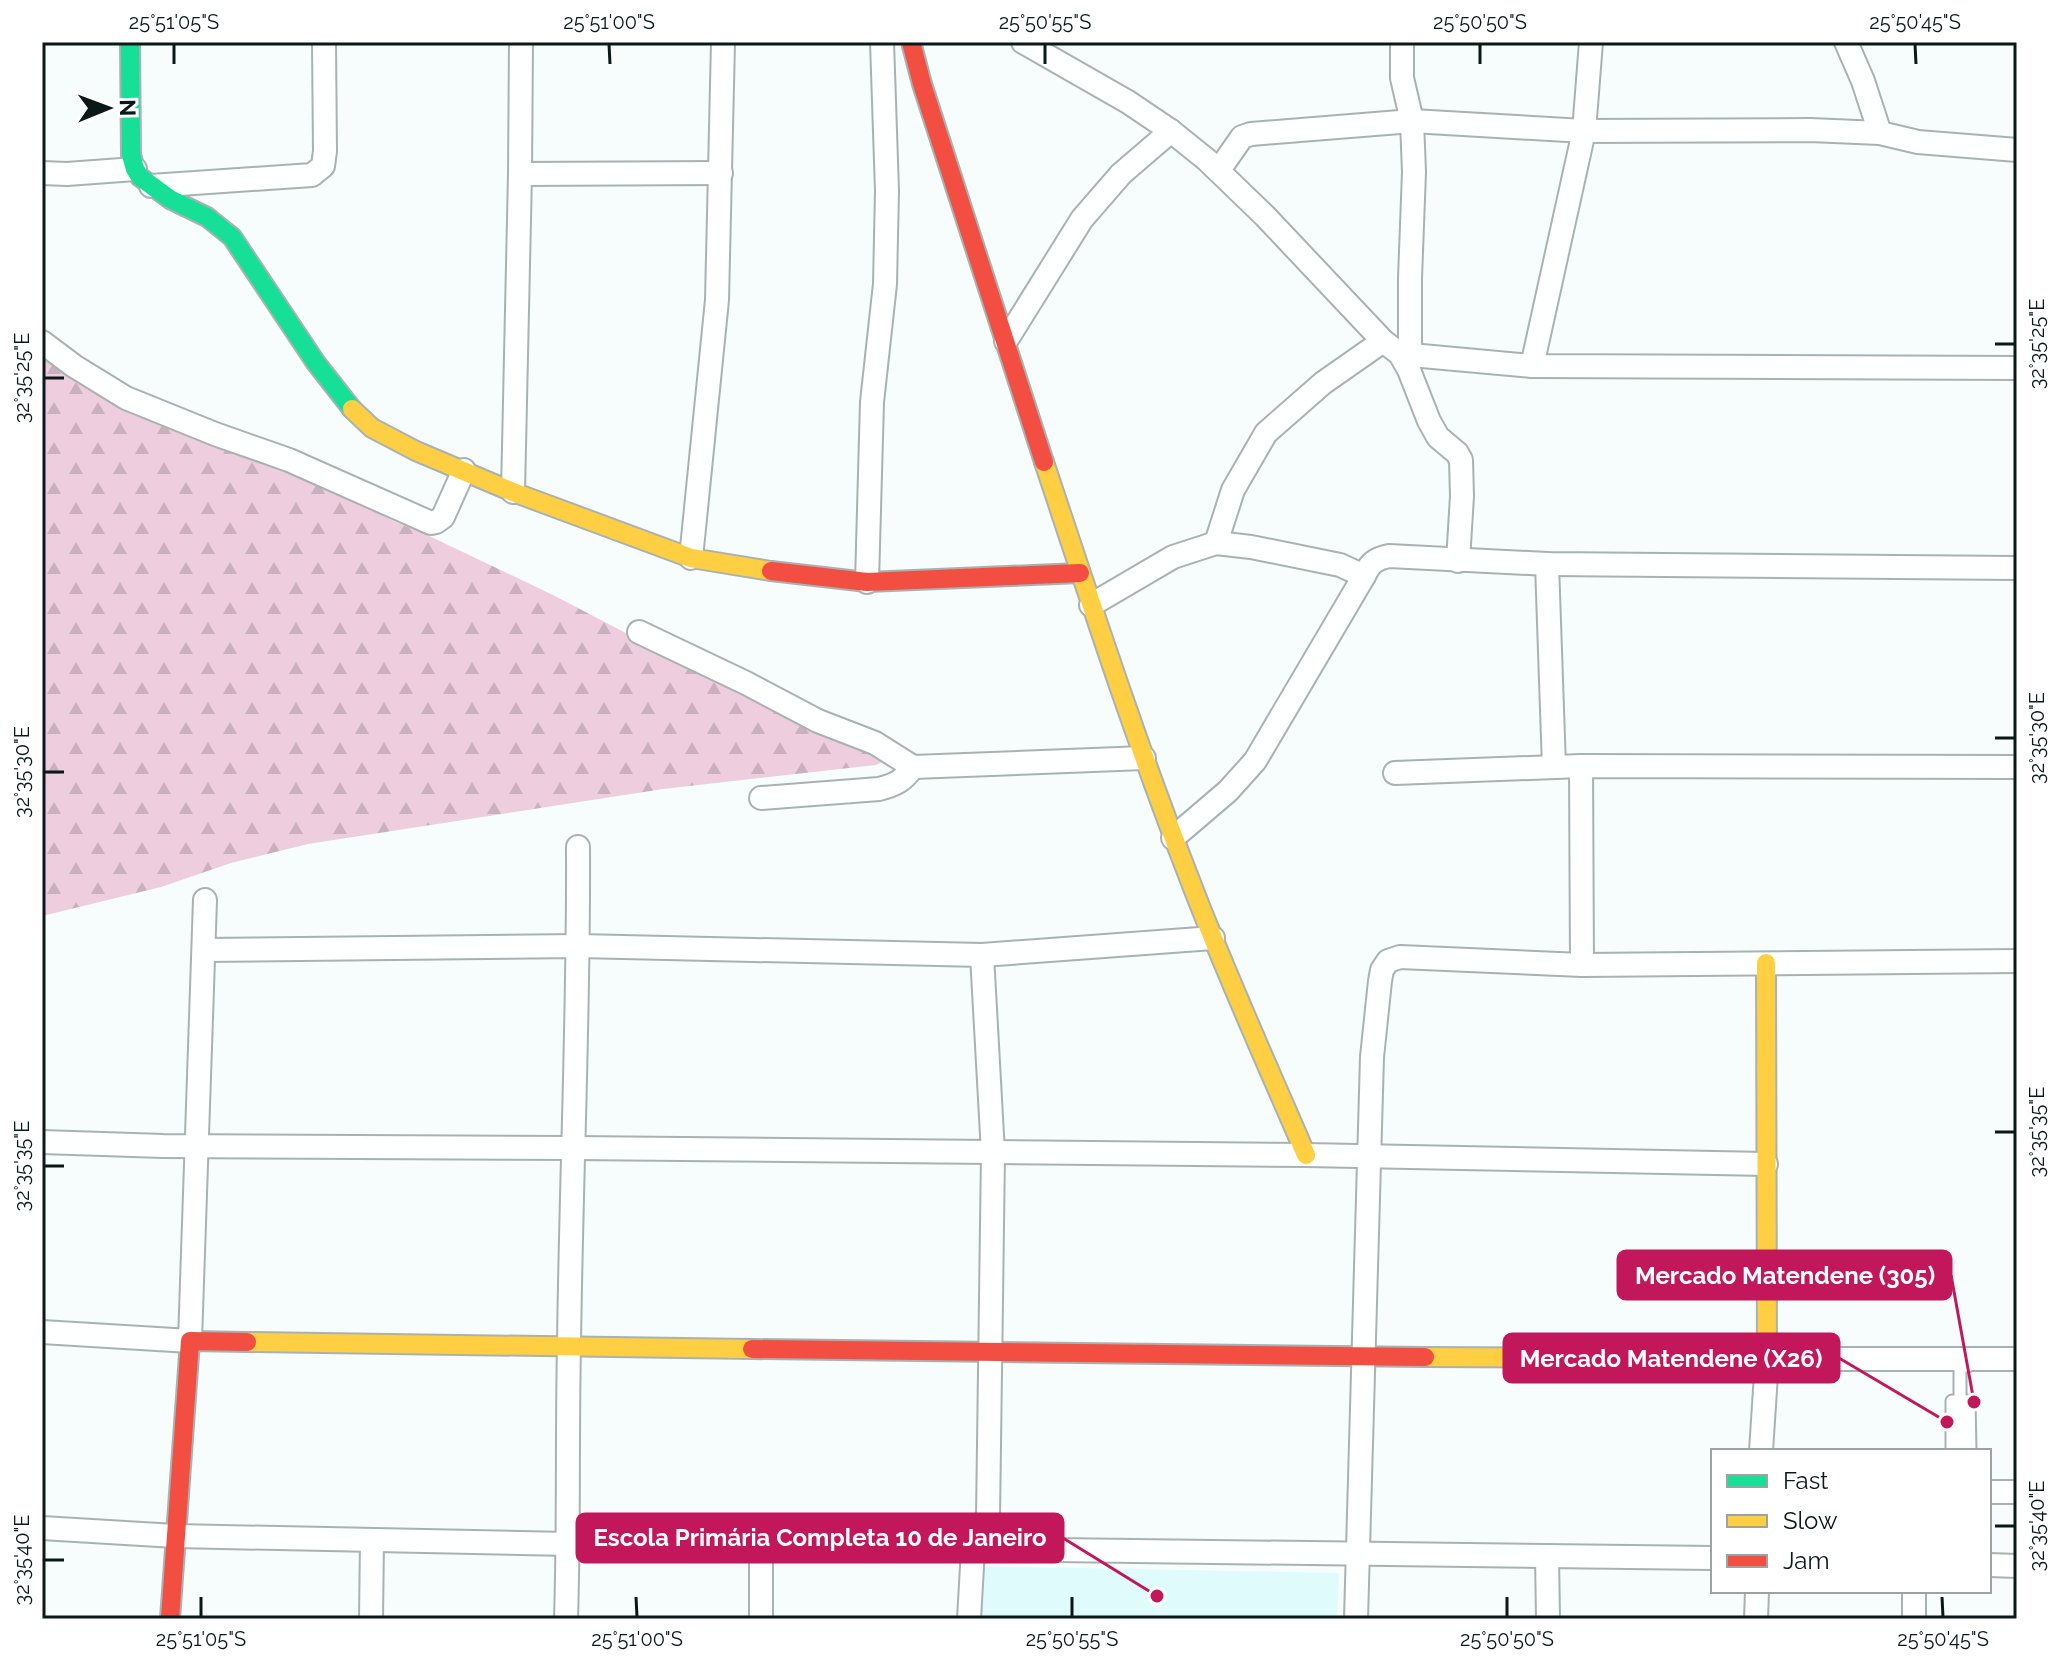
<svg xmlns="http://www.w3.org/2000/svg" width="2059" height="1661" font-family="Raleway,sans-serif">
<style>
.built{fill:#dffbfc}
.forest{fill:url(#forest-firs)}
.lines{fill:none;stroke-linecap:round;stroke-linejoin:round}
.lane-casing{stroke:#a9b2b2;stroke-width:15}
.street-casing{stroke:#a9b2b2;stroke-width:26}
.fast-casing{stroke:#a9b2b2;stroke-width:22}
.slow-casing{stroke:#a9b2b2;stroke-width:22}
.jam-casing{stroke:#a9b2b2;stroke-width:22}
.lane{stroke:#feffff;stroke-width:11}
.street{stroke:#feffff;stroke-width:22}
.fast{stroke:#16e098;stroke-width:18}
.slow{stroke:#ffcf43;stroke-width:18}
.jam{stroke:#f24e42;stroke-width:18}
.ticks{fill:none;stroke:#0a1818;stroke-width:3}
.leader{fill:none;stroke:#c2185b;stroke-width:3}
.callout-dot{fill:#c2185b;stroke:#fff;stroke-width:3}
.callout{fill:#c2185b;stroke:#c2185b;stroke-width:3}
.callout-label{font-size:24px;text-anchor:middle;font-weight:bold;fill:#fff}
.neatline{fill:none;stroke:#0a1818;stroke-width:3}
.ticks-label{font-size:20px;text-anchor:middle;fill:#0a1818}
</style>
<defs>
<pattern id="forest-firs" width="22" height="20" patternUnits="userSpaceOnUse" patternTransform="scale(2)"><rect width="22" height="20" fill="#edcdde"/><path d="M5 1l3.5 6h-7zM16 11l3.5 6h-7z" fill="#caafbe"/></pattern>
</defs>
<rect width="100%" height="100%" fill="#f7fcfc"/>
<polygon class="built" points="976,1566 1339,1573 1337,1619 976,1619"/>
<polygon class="forest" points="42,353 335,490 393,521 425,534 555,596 729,687 868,751 884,761 876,765 663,789 308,844 231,863 161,887 42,916"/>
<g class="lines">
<g class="lane-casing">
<g id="lane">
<polyline points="1952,1451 1952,1401 1969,1401 1970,1451"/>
<polyline points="1960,1451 1960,1366 1968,1366"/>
</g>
</g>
<g class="street-casing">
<g id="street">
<polyline points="1023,42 1128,102 1171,131 1207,160 1265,216 1383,341 1400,354 1409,370 1429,421 1438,437 1457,453 1461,460 1462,496 1458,561"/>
<polyline points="1402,42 1402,78 1412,121 1414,172 1410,278 1410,355"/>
<polyline points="1846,42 1863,81 1880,133 1918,142 2017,150"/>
<polyline points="1219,170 1242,137 1251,134 1412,121 1584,131 1810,130 1880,133"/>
<polyline points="42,173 67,174 135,169"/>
<polyline points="520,174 721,173"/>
<polyline points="151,186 312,175 323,166 325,151 324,42"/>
<polyline points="1006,341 1082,219 1121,174 1171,131"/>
<polyline points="42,342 74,366 126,398 215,434 289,460 431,523 436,522 443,517 464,470"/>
<polyline points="1400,354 1532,366 2017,368"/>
<polyline points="1532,366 1584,131 1591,42"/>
<polyline points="513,492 520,174 521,42"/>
<polyline points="1216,543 1233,490 1266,433 1323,383 1383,341"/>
<polyline points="691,558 717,300 723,42"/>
<polyline points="1547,564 1554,767"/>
<polyline points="867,582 872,402 885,284 887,191 882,42"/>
<polyline points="1091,605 1173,557 1216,543 1251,547 1340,565 1364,576"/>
<polyline points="639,632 746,683 818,721 875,743 913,767 1144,758"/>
<polyline points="1581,766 1582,965"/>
<polyline points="1395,773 1581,766 2017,767"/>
<path d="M761,798l118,-9c16,-4 24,-8 34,-22"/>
<path d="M1173,838l55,-47 27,-30 109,-185c6,-13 11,-17 25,-20l158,8 470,4"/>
<polyline points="205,950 579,946 982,955 1213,938"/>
<polyline points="42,1142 163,1146 574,1148 1306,1155 1766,1164"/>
<polyline points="42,1332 190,1341 205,900"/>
<polyline points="1761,1451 1767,1359 2017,1359"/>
<polyline points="1989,1492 2017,1492"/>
<polyline points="42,1528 175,1536 569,1544 761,1544 973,1549 1713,1558"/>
<polyline points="1547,1556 1548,1619"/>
<polyline points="1989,1565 2017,1566"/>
<polyline points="371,1619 372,1540"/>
<path d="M566,1619c3,-91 1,-182 3,-274 2,-166 10,-332 9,-498"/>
<polyline points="761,1619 761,1544"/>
<polyline points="969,1619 973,1549 981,1536 988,1518 993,1153 982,955"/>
<polyline points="1356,1619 1372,1057 1380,981 1382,970 1388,961 1400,957 1582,965 2017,961"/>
<polyline points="1756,1619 1757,1591"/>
<polyline points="1914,1619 1914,1591"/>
</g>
</g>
<g class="fast-casing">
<polyline id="fast" points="130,42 131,155 135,169 140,177 170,199 207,217 232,237 316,363 352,409"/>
</g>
<g class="slow-casing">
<g id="slow">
<polyline points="352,409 372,428 416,451 513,492 691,558 771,571"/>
<path d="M1044,462c46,138 91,277 144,413 36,95 78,187 118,280"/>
<polyline points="247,1342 752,1349"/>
<polyline points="1425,1357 1767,1359 1766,963"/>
</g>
</g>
<g class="jam-casing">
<g id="jam">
<polyline points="911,42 922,84 1044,462"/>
<polyline points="771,571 867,582 1080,573"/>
<polyline points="752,1349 1425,1357"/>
<polyline points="170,1619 190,1341 247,1342"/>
</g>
</g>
<use href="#lane" class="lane"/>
<use href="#street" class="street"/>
<use href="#fast" class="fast"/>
<use href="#slow" class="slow"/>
<use href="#jam" class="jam"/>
</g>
<path class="ticks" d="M174,44v20M609,44l1,20M1045,44v20M1480,44v20M1915,44l1,20M1995,344h20M44,378h20M1995,738h20M44,772h20M1995,1132h20M44,1166h20M1995,1526h20M44,1560h20M201,1597v20M636,1597l1,20M1072,1597v20M1507,1597v20M1942,1597l1,20"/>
<path class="leader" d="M1974 1402L1951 1275M1947 1422L1839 1358M1157 1596L1063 1538"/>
<g class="callout-dot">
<circle cx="1974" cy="1402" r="8"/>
<circle cx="1947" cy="1422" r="8"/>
<circle cx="1157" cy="1596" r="8"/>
</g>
<g class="callout">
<rect x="1618" y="1251" width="333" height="48" rx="8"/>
<rect x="1504" y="1334" width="335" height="48" rx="8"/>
<rect x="577" y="1514" width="486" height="48" rx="8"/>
</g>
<g class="callout-label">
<text x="1785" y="1284">Mercado Matendene (305)</text>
<text x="1671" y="1367">Mercado Matendene (X26)</text>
<text x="820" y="1546">Escola Primária Completa 10 de Janeiro</text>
</g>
<rect width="2059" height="1661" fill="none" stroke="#ffffff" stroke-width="88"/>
<rect x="1711" y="1449" width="280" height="144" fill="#ffffff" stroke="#9da3a3" stroke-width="2"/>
<rect x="1727" y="1475" width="40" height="12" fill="#16e098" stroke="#9da3a3" stroke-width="2"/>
<text x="1783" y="1489" font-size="24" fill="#0a1818">Fast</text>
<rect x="1727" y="1515" width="40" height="12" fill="#ffcf43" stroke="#9da3a3" stroke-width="2"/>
<text x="1783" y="1529" font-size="24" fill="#0a1818">Slow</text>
<rect x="1727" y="1555" width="40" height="12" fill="#f24e42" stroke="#9da3a3" stroke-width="2"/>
<text x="1783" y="1569" font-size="24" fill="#0a1818">Jam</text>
<g transform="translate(108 108) rotate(89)" stroke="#ffffff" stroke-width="6" paint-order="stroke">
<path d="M0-6L14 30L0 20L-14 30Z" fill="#0a1818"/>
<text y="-12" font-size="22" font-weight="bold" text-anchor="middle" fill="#0a1818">N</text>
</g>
<rect x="44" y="44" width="1971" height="1573" class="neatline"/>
<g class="ticks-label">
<text x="174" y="29">25°51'05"S</text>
<text x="609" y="29">25°51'00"S</text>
<text x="1045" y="29">25°50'55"S</text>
<text x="1480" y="29">25°50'50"S</text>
<text x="1915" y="29">25°50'45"S</text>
<text transform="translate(2037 344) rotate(-90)" y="7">32°35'25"E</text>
<text transform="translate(22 378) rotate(-90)" y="7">32°35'25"E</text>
<text transform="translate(2037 738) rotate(-90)" y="7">32°35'30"E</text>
<text transform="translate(22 772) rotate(-90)" y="7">32°35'30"E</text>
<text transform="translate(2037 1132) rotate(-90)" y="7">32°35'35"E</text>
<text transform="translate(22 1166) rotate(-90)" y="7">32°35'35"E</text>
<text transform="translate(2037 1526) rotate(-90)" y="7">32°35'40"E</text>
<text transform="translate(22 1560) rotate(-90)" y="7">32°35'40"E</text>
<text x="201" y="1646">25°51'05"S</text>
<text x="637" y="1646">25°51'00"S</text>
<text x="1072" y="1646">25°50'55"S</text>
<text x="1507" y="1646">25°50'50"S</text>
<text x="1943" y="1646">25°50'45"S</text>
</g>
</svg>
